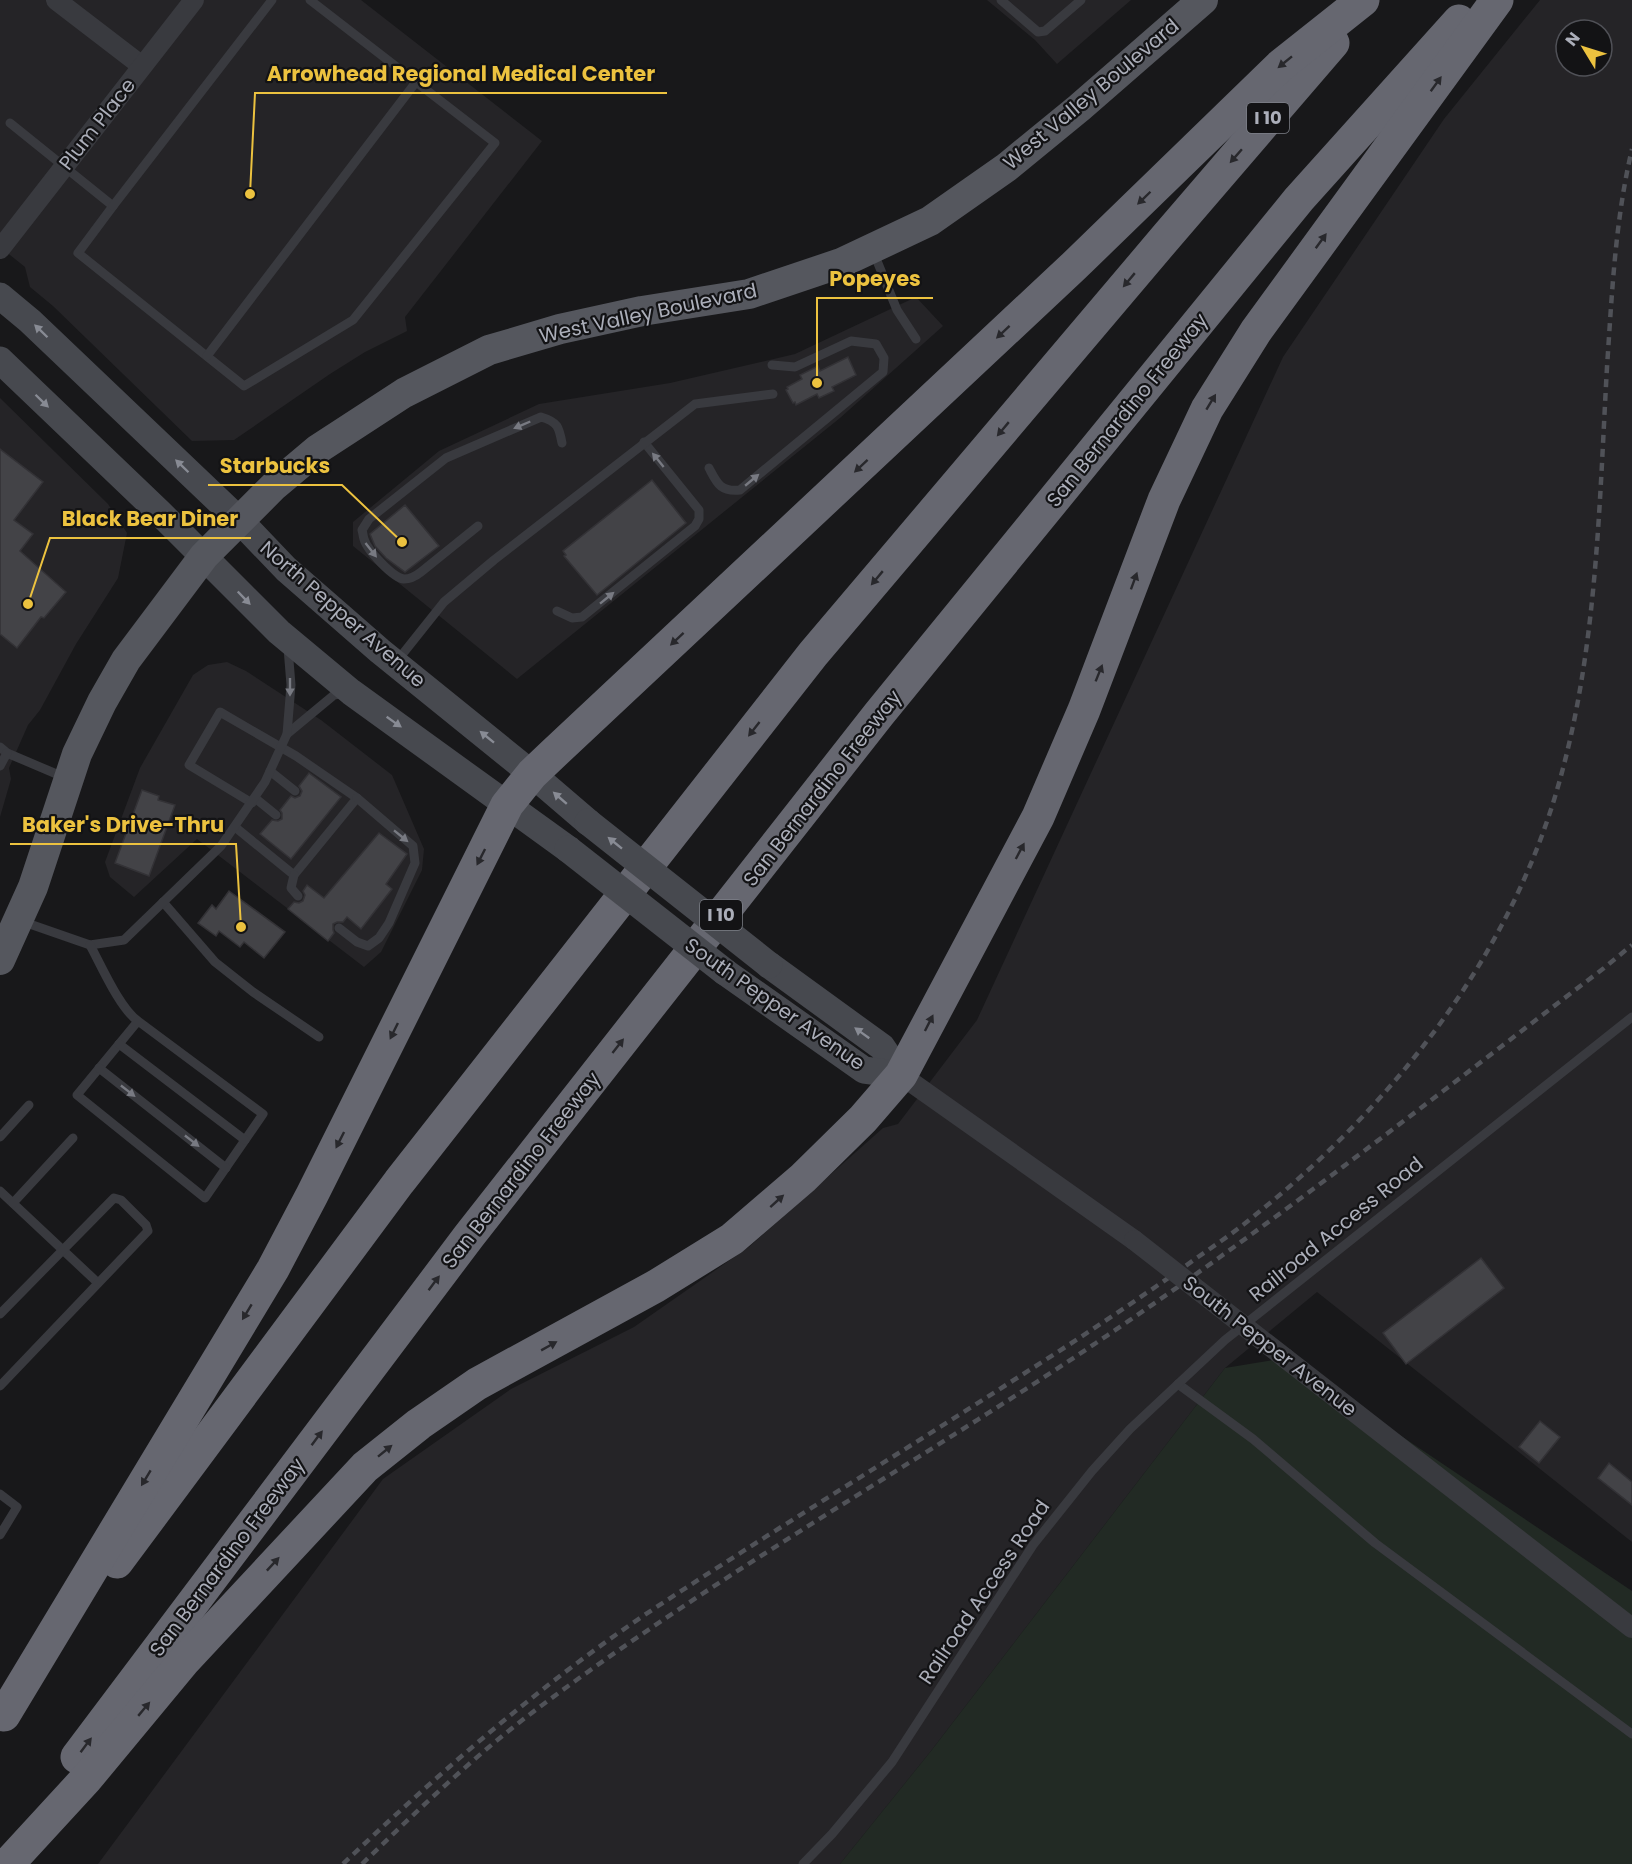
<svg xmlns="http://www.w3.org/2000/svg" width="1632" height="1864" font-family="Poppins,sans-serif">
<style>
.built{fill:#252427;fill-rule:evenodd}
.green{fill:#222a24}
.building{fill:#434347;stroke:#333236;stroke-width:1.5}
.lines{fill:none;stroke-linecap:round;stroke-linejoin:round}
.lane{stroke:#393a3f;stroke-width:9}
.street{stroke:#393a3f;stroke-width:20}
.secondary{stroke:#47494f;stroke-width:27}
.primary{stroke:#55575e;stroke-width:30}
.highway{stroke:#666770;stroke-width:33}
.rail{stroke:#505258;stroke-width:4.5;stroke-dasharray:8 6;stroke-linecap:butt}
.street-bridge{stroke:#393a3f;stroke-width:20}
.secondary-bridge{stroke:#47494f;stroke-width:27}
.oneway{fill:#28282c}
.oneway2{fill:#888b94}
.oneway3{fill:#787a82}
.labels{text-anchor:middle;stroke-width:4.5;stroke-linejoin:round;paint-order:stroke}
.shield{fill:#131315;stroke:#7d8088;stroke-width:1.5}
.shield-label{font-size:18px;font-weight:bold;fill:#abaeb9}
.street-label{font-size:20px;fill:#abaeb9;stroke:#131315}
.leader{fill:none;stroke:#ecc23f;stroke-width:2}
.callout-dot{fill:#ecc23f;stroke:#131315;stroke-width:2}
.callout-label{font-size:21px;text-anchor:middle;font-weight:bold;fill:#ecc23f;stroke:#131315;stroke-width:4.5;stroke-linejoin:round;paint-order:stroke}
</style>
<rect width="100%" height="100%" fill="#18181a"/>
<g class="built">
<polygon points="0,0 361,0 542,141 405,317 407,331 365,352 330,374 234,440 192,441 53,306 30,287 25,267 0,247"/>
<polygon points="987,0 1131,0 1057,64 1035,40"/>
<path d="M1540,0h92v1542l-315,-250 -92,76 -294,383 -91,113h-742l285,-385 128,-90 123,-62 116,-81 133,-118 15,-4 79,-104 306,-663 161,-238zM1566,30h36v36h-36z"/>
<polygon points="916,297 943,326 840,418 517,679 353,546 353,522 439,451 539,404 670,383 795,354"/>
<polygon points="0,398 108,504 127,533 118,578 76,644 40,710 28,725 9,768 11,779 0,817"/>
<polygon points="227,662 246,671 321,720 392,775 424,849 422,870 381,952 364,967 197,839 134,897 110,877 105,862 140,768 193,675 208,665"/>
</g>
<polygon class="green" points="1285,1358 1632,1591 1632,1864 840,1864 931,1751 1225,1368"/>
<g class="building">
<polygon points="848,357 856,375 832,387 834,391 819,398 817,394 796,405 795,402 793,403 786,390 788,389 787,387 802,379 800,375 818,366 820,371"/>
<polygon points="0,449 43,482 14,520 33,534 20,551 66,592 44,618 41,617 17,648 0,634"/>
<polygon points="652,480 686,523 597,595 564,556 566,555 563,551"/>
<polygon points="405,505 439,546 405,572 386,558 375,546 370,534"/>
<polygon points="309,773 341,797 291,859 260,834 272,820 278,821 282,819 282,813 280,810 291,796 295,798 300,796 302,791 299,786"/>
<polygon points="142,790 159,796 158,800 175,805 149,876 115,863"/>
<polygon points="379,833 407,854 386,884 392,889 361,929 347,917 343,922 337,922 333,924 333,930 334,933 328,941 288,909 294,902 299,903 303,901 305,895 303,891 307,885 324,898"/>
<polygon points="229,891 285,932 264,958 244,942 240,947 219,931 216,936 198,923 212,905 216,909"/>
<polygon points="1481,1258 1504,1288 1406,1364 1383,1333"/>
<polygon points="1540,1421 1560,1437 1539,1463 1519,1447"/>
<polygon points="1609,1463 1632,1482 1632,1505 1598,1478"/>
</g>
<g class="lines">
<g class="lane">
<polyline points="1001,0 1038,32 1045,31 1081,0"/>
<polyline points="10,123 113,206 78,253 244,386 353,320 495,143 310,0"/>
<polyline points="113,206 272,0"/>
<polyline points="873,251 897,310 916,339"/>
<polyline points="207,356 416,82"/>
<path d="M709,468c8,15 11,24 31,22l143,-118 1,-14 -8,-14 -25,-3 -56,26 -23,-2"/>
<path d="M478,526l-57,46c-5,4 -10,7 -17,7 -11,-1 -37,-29 -40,-40 -1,-3 -1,-6 -2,-9l7,-11 77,-61 95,-41c17,5 18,10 21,26"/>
<polyline points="557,611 572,618 582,617 695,526 699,519 699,510 644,442"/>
<polyline points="397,661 444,602 494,560 695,404 773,394"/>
<polyline points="287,734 334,695 345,693"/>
<polyline points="0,747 7,753 66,778"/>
<polyline points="0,766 7,753"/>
<polyline points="270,771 295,791"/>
<polyline points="255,798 276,815"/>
<polyline points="235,827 294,875 357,798 296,756 220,712 189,765 252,803"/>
<polyline points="294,875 291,888 298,896"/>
<polyline points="163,902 215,962 253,992 319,1037"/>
<polyline points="21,921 90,945 124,940 221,846 265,782 287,734 291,685 288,648"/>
<polyline points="339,928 357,942 368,946 379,938 389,923 415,863 413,846 357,798"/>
<path d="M90,945c11,20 30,64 48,76l125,93 -58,84 -128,-103 61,-74"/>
<polyline points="119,1044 245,1140"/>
<polyline points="99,1068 226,1168"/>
<polyline points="0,1137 29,1105"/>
<polyline points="0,1191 98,1283"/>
<polyline points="13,1203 73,1138"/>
<polyline points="0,1314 114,1198 121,1200 146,1225 148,1231 0,1386"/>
<polyline points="1178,1384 1253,1439 1375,1543 1632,1734"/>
<polyline points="0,1494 17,1507 0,1535"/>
<polyline points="803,1864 832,1834 892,1762 1033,1545 1092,1471 1130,1429 1225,1340 1632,1017"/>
</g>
<g class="street">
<polyline points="56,0 142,66"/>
<polyline points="0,249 194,0"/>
<polyline points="901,1075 1134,1240"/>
<polyline points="1285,1358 1632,1628"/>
</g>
<g class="secondary">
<polyline points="0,296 30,321 240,521 286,569 380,651 532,774 588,822"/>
<polyline points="0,360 160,513 279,632 351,692 568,849"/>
<polyline points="769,965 882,1047 901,1075"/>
<polyline points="725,972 864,1070 901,1075"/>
</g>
<polyline class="primary" points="0,960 33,887 77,754 102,702 126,660 204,556 274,486 318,449 404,393 489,350 560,329 642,311 749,294 841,263 930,221 1007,167 1079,108 1203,0"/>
<g class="highway">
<polyline points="117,1562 399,1182 813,654 1167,236 1333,43"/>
<polyline points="4,1715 273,1269 312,1195 507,805 532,774 552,755 1074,266 1280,66 1363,0"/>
<polyline points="77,1757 469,1236 879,714 1299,199 1459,21"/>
<polyline points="8,1864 87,1778 184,1661 365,1467 419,1424 477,1384 656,1286 732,1239 803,1178 863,1119 901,1075 1038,817 1084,710 1164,500 1207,409 1256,331 1497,0"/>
</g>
<g class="rail">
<path d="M343,1864c98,-93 199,-181 312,-256 116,-76 234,-148 351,-223 65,-41 129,-83 192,-128 19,-13 38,-26 56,-41 137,-109 253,-255 303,-426 40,-137 42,-281 50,-423 5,-73 8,-146 25,-218"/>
<path d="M362,1864c57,-55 115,-111 179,-158 177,-132 371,-240 555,-363 175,-117 341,-248 508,-375l28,-23"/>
</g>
<polyline class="street-bridge" points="1134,1240 1285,1358"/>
<g class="secondary-bridge">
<polyline points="588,822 769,965"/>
<polyline points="568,849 725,972"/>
</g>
</g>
<defs><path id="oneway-solid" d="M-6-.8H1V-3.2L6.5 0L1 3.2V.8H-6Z" transform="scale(1.5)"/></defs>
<g class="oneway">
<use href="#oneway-solid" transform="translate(1285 62) rotate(141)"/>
<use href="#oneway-solid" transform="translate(1436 84) rotate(-54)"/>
<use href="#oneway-solid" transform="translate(1236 156) rotate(131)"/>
<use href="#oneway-solid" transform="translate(1144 198) rotate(136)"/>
<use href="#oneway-solid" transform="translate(1321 241) rotate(-54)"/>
<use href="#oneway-solid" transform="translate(1129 280) rotate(130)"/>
<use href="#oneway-solid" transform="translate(1003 332) rotate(137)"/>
<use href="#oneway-solid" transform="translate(1211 402) rotate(-59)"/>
<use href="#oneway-solid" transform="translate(1003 429) rotate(130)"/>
<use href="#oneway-solid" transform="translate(861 466) rotate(137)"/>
<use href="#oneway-solid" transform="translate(877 578) rotate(130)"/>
<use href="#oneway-solid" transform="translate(1134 581) rotate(-70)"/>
<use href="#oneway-solid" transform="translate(677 639) rotate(137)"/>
<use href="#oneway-solid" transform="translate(1099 673) rotate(-68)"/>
<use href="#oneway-solid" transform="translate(754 729) rotate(128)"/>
<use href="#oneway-solid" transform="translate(1020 851) rotate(-62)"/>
<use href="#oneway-solid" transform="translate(481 857) rotate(117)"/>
<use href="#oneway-solid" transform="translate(929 1023) rotate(-63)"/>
<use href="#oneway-solid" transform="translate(394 1031) rotate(116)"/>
<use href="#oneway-solid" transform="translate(618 1046) rotate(-52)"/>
<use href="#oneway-solid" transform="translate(340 1140) rotate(117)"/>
<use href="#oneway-solid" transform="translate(777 1201) rotate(-42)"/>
<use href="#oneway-solid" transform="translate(434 1283) rotate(-53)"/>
<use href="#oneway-solid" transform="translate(247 1312) rotate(121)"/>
<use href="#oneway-solid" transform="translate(549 1346) rotate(-29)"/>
<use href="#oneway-solid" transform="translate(317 1438) rotate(-53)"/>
<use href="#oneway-solid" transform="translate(385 1451) rotate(-39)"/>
<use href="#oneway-solid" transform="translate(146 1478) rotate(121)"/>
<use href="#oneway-solid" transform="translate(273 1564) rotate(-47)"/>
<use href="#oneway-solid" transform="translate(144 1709) rotate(-50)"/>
<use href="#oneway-solid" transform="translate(86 1745) rotate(-53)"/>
</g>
<g class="oneway2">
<use href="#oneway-solid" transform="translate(41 331) rotate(-136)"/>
<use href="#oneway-solid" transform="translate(42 401) rotate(44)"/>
<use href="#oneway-solid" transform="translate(182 466) rotate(-136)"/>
<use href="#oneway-solid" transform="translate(244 598) rotate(46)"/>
<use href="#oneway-solid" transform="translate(394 722) rotate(35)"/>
<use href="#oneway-solid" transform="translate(487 737) rotate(-141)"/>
<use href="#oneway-solid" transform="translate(560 798) rotate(-139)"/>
<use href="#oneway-solid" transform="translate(615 843) rotate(-141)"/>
<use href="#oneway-solid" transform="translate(862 1033) rotate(-144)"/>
</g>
<g class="oneway3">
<use href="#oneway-solid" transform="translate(522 425) rotate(157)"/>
<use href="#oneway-solid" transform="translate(658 460) rotate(-129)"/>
<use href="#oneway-solid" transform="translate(752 480) rotate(-40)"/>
<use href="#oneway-solid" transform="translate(371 550) rotate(52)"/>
<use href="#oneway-solid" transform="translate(607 598) rotate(-39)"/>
<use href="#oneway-solid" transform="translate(290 687) rotate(90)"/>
<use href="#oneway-solid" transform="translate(401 836) rotate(39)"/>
<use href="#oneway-solid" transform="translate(128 1091) rotate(38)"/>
<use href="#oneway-solid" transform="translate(192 1141) rotate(38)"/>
</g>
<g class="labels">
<g class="shield">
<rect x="1247" y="103" width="42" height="30" rx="4.5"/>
<rect x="700" y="900" width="42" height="30" rx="4.5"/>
</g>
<g class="shield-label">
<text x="1268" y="124">I 10</text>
<text x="721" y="921">I 10</text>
</g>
<g class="street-label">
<text transform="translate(1091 94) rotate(-40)" y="7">West Valley Boulevard</text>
<text transform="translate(97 124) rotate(-52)" y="7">Plum Place</text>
<text transform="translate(648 313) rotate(-12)" y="7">West Valley Boulevard</text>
<text transform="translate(1127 410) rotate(-51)" y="7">San Bernardino Freeway</text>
<text transform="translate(343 614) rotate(41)" y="7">North Pepper Avenue</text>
<text transform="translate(822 788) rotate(-52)" y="7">San Bernardino Freeway</text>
<text transform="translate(775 1004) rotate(35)" y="7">South Pepper Avenue</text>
<text transform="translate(521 1170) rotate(-52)" y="7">San Bernardino Freeway</text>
<text transform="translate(1336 1229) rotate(-39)" y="7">Railroad Access Road</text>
<text transform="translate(1270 1346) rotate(38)" y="7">South Pepper Avenue</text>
<text transform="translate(227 1557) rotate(-53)" y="7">San Bernardino Freeway</text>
<text transform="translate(984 1592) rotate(-56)" y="7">Railroad Access Road</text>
</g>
</g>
<path class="leader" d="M250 194L255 93H667M817 383L817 298H933M402 542L342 485H208M28 604L50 538H251M241 927L236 844H10"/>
<g class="callout-dot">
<circle cx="250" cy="194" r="6"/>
<circle cx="817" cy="383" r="6"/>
<circle cx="402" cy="542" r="6"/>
<circle cx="28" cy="604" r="6"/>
<circle cx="241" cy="927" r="6"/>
</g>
<g class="callout-label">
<text x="461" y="81">Arrowhead Regional Medical Center</text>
<text x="875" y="286">Popeyes</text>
<text x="275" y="473">Starbucks</text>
<text x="150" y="526">Black Bear Diner</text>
<text x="123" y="832">Baker's Drive-Thru</text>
</g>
<g transform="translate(1584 48) rotate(308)"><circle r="28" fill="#131315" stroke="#505157" stroke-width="1.5"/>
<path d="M0-4.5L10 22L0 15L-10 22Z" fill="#ecc23f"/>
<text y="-9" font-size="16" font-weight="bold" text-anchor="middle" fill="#abaeb9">N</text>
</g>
</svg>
